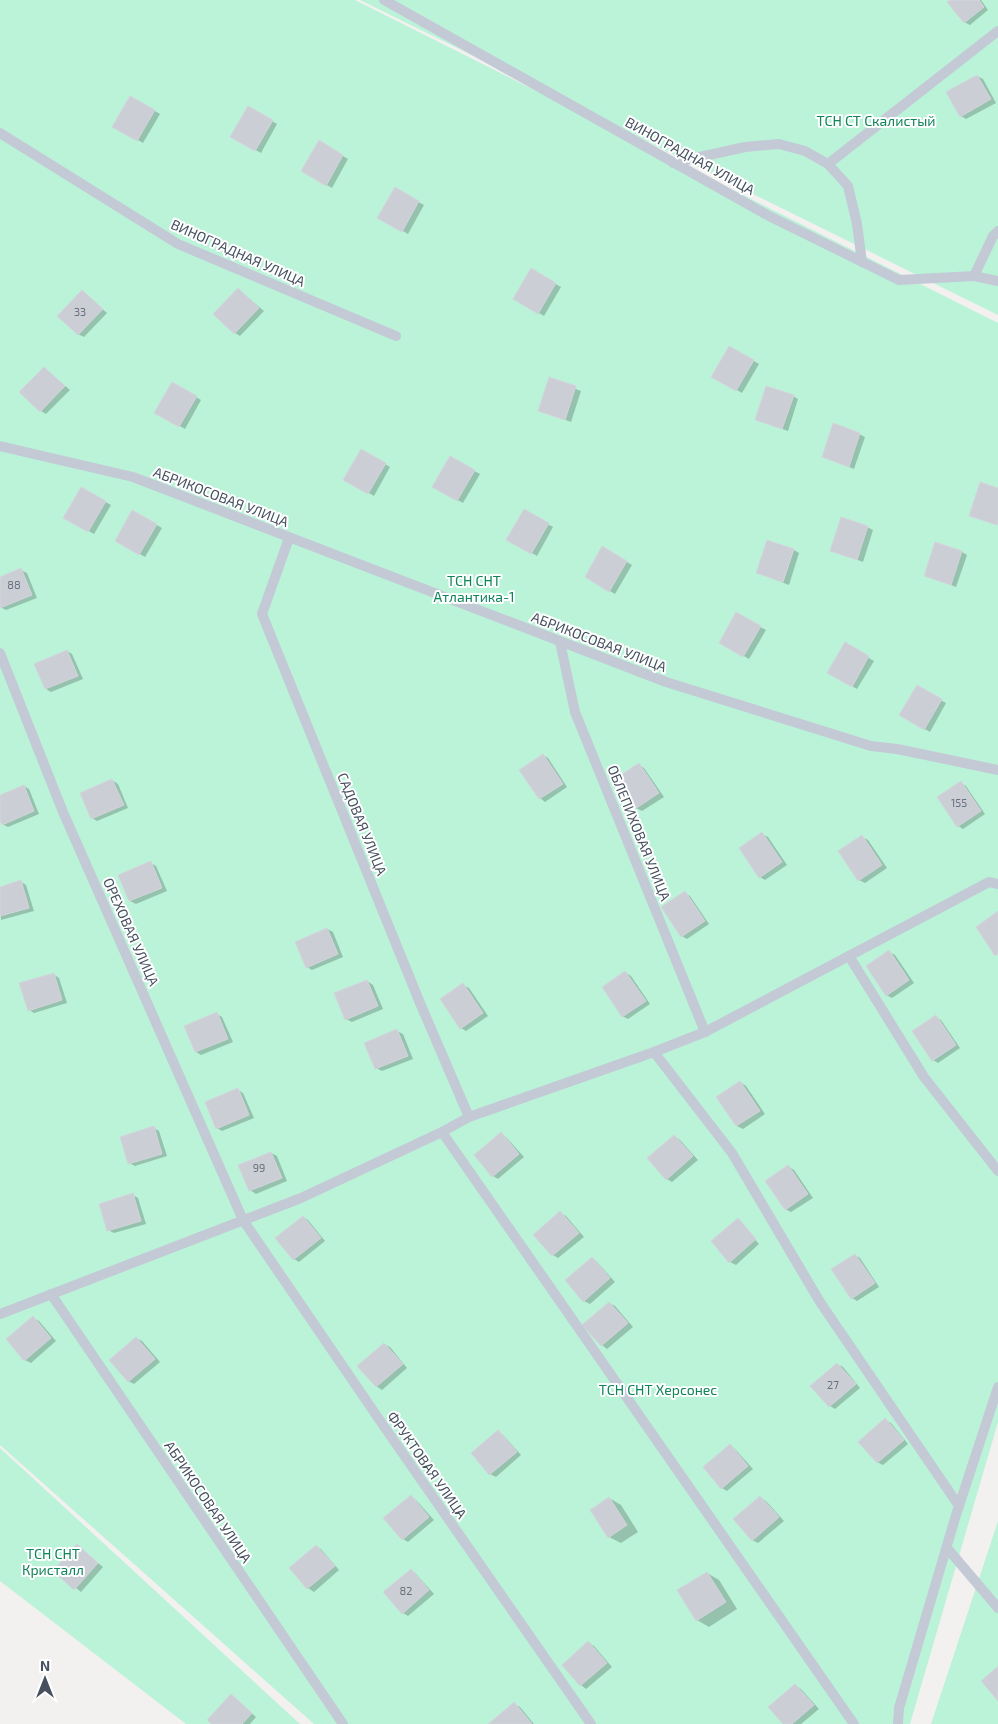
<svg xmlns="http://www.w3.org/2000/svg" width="998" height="1724" font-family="'Exo 2',sans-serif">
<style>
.green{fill:#bbf3d9}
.shadow{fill:#0003}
.building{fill:#ccced6;stroke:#d3d5dc}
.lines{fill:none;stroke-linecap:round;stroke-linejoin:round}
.service{stroke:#c3cad6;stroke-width:10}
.labels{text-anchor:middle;stroke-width:4;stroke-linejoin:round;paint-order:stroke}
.number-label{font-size:11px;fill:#68707d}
.park-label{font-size:14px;fill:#0f8359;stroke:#fff}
.street-label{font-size:14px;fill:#46505f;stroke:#fff}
</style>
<rect width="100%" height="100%" fill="#f3f0f0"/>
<g class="green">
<polygon points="0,0 355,0 998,323 998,1422 910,1724 314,1724 0,1445"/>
<polygon points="360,0 998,0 998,315"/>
<polygon points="0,1448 300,1724 186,1724 0,1581"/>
<polygon points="998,1521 998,1724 931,1724"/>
</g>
<g class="shadow">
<polygon points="952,0 981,0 988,10 970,25 964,22"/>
<polygon points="977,76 983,79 996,103 966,119 961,116"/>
<polygon points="131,97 160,114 143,143 114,126"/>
<polygon points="249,108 277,124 261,153 232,137"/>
<polygon points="319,142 348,159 332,188 303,171"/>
<polygon points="395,189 424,205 408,234 379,217"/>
<polygon points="531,270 561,287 544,316 515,299"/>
<polygon points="239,290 264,311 240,336 235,333"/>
<polygon points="82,291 107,313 84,337 78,334"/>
<polygon points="730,347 759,364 742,393 713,376"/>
<polygon points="44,368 70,390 46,414 41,411"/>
<polygon points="550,379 581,391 571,422 539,410"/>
<polygon points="172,383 201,400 185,429 156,412"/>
<polygon points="793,396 798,399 788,431 757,420"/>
<polygon points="859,434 865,437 854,469 823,457"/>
<polygon points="362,451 390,467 374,496 345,479"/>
<polygon points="450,458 480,474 463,503 434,487"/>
<polygon points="82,489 111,505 94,534 65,518"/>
<polygon points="133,511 162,528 145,557 117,540"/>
<polygon points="524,511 553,527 537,556 508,539"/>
<polygon points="867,527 873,530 863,562 831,550"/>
<polygon points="603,548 632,565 615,594 587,577"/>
<polygon points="794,550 799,553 789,585 758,573"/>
<polygon points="962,552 967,555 956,587 925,575"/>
<polygon points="21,570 27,573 37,598 6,610 0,607 0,578"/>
<polygon points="737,614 766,630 749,659 720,642"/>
<polygon points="845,644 874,661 857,689 829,673"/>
<polygon points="67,651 72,654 83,679 51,692 46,689"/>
<polygon points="917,687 946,703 930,732 901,715"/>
<polygon points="543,755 548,758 567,787 545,802 540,798 521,770"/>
<polygon points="639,765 644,768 664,797 642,811 636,808"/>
<polygon points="112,780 118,784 128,808 97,821 92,818"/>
<polygon points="961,783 966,786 985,814 963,829 958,826"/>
<polygon points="24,786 29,789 39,814 8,827 2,824 0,818 0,796"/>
<polygon points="762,834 768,837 787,865 765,880 760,877"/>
<polygon points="862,837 868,840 887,868 865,883 859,880"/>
<polygon points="151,863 156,866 167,891 136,904 130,901 120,876"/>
<polygon points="20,881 26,885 34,911 1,920 0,888"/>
<polygon points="685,893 690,896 709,924 687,939 682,936"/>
<polygon points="327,929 333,932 343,957 312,970 307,967"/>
<polygon points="889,952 895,955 914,983 892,998 886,995"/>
<polygon points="626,973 631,976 650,1004 628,1019 622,1016"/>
<polygon points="53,974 59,978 67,1003 34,1013 29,1010"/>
<polygon points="367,981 373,985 383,1009 352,1022 346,1019"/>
<polygon points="463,985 469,988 488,1016 466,1031 461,1028"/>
<polygon points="217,1014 222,1017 233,1042 201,1055 196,1052"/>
<polygon points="936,1017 941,1020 960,1048 938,1063 933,1060"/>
<polygon points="397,1031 403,1034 413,1059 382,1071 376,1068"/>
<polygon points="740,1082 746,1086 765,1114 743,1129 737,1126 718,1097"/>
<polygon points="238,1090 243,1093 254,1118 222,1131 217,1128"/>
<polygon points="154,1128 159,1131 167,1156 135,1166 129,1163"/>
<polygon points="501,1134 506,1137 524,1157 498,1179 493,1176"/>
<polygon points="674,1136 680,1140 698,1160 672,1182 667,1179"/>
<polygon points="271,1153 277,1156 287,1181 256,1194 250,1190 240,1166"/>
<polygon points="788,1166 794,1170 813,1198 791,1212 785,1209"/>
<polygon points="133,1195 138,1198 146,1224 114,1233 108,1230"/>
<polygon points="560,1213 566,1216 584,1237 558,1258 553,1255"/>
<polygon points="303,1217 308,1220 325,1241 299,1262 294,1259"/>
<polygon points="738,1220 742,1222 739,1222 759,1244 736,1265 730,1262"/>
<polygon points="855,1255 860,1258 879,1287 857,1301 852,1298"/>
<polygon points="592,1258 597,1262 615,1282 590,1304 584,1301"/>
<polygon points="609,1303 615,1306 633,1327 607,1349 602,1345 584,1325"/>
<polygon points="33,1318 39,1321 56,1341 31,1363 25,1360"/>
<polygon points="136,1338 142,1341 160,1362 134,1384 128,1381"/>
<polygon points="384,1344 390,1347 407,1368 382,1390 376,1386"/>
<polygon points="837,1364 843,1367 860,1388 835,1409 830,1406"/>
<polygon points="885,1420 891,1423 908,1444 883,1465 877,1462"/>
<polygon points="498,1432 503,1435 521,1455 496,1477 490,1474 473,1454"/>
<polygon points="730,1445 735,1449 753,1469 727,1491 722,1488"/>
<polygon points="411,1497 416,1500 434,1520 408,1542 403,1539"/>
<polygon points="609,1498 621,1505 638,1532 621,1543 609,1537"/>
<polygon points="760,1498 766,1501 784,1521 758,1543 752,1540"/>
<polygon points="77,1546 103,1567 81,1592 55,1571"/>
<polygon points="316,1546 321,1549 339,1570 314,1592 308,1588 291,1568"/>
<polygon points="411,1570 416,1574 434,1594 408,1616 403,1613"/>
<polygon points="707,1573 719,1580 737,1609 709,1627 697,1620"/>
<polygon points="589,1643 594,1646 612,1667 586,1689 581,1685 563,1665"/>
<polygon points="795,1685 801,1689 819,1709 801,1724 785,1724"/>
<polygon points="231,1696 256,1717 250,1724 213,1724"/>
<polygon points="514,1704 520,1707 534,1724 490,1724"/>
</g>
<g class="building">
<polygon points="950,0 979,0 984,7 964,23 947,2"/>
<polygon points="977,75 991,99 960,117 946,92"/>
<polygon points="130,96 155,110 137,141 112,127"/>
<polygon points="248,106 273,120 255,151 230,137"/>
<polygon points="319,140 343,155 326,186 301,171"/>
<polygon points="395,187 419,201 402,232 377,218"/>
<polygon points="531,268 556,283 538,314 513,299"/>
<polygon points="238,288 259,308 234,334 213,314"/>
<polygon points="82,290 103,309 78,335 57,316"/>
<polygon points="729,346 754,360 736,391 711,377"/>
<polygon points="44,367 65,386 40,412 19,392"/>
<polygon points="549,377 576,386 565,420 538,411"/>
<polygon points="172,382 197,396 179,427 154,413"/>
<polygon points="766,386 794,395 782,429 755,420"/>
<polygon points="833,423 860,433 849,467 822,457"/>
<polygon points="361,449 386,463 368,494 343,480"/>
<polygon points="450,456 475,470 457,501 432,487"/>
<polygon points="980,482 998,488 998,520 997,525 969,516"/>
<polygon points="81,487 106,501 88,532 63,518"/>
<polygon points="524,509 549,523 531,554 506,540"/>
<polygon points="132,510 157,524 139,555 115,541"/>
<polygon points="841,517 868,526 857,560 830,551"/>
<polygon points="767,540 794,549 783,582 756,573"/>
<polygon points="935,542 962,551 951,585 924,576"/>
<polygon points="602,546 627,561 609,592 585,577"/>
<polygon points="21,568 32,595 0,608 0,577"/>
<polygon points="736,612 761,626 743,657 719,643"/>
<polygon points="845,642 869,656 852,687 827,673"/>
<polygon points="67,650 78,676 45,689 34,664"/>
<polygon points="917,685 942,699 924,730 899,715"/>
<polygon points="543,754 563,784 539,799 519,770"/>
<polygon points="639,763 659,793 635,809 615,779"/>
<polygon points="112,779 124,805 91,819 80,793"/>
<polygon points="961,781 981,811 957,827 937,797"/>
<polygon points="24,785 34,811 2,825 0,821 0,795"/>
<polygon points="762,832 782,862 759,878 739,848"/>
<polygon points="862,835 882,865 858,881 838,851"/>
<polygon points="151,861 162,888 129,901 118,875"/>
<polygon points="21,880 29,908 0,916 0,887"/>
<polygon points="685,891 705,921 681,937 661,907"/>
<polygon points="998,911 998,954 995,956 976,927"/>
<polygon points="327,928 338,954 306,968 295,942"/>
<polygon points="889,950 909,980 886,996 866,966"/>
<polygon points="625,971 646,1001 622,1017 602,987"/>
<polygon points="54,973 62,1000 28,1011 19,983"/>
<polygon points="367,980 378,1006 345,1020 334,993"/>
<polygon points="463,983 483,1013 460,1029 440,999"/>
<polygon points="217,1012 228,1039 195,1052 184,1026"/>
<polygon points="936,1015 956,1045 932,1061 912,1031"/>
<polygon points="397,1029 408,1056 375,1069 364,1043"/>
<polygon points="740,1081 760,1111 736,1126 716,1097"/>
<polygon points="238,1088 249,1115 216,1129 205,1102"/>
<polygon points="154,1126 162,1154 128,1164 120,1137"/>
<polygon points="501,1132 519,1154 492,1177 474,1155"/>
<polygon points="674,1135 693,1156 666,1180 647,1158"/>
<polygon points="271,1152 282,1178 249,1191 238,1165"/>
<polygon points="788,1165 808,1194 785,1210 765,1181"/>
<polygon points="133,1193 141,1221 107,1231 99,1204"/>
<polygon points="560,1211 579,1233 552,1256 533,1235"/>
<polygon points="303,1216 321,1238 293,1260 275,1238"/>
<polygon points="738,1218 756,1239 729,1263 711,1241"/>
<polygon points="855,1254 875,1283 851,1299 831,1269"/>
<polygon points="592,1257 610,1278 583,1302 565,1280"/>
<polygon points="609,1302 628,1323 601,1346 582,1325"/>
<polygon points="33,1316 51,1338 24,1361 6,1339"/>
<polygon points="136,1337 155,1359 128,1382 109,1360"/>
<polygon points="384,1343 403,1364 376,1387 357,1366"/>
<polygon points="837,1363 856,1384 829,1407 810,1386"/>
<polygon points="885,1418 904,1440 877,1463 858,1442"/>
<polygon points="498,1430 517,1452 489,1475 471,1453"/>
<polygon points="730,1444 748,1466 721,1489 703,1467"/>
<polygon points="411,1495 429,1517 402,1540 383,1518"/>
<polygon points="760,1496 779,1517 752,1541 733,1519"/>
<polygon points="609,1497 627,1525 608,1538 590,1510"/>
<polygon points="77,1544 98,1563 74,1590 53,1571"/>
<polygon points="316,1545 335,1566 307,1589 289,1568"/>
<polygon points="411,1569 429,1590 402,1614 383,1592"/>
<polygon points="707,1572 726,1602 696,1621 677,1590"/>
<polygon points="588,1641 607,1663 580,1686 562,1665"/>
<polygon points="998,1666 998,1701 981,1681"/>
<polygon points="795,1684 814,1705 792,1724 783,1724 768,1707"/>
<polygon points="231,1694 252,1713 242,1724 211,1724 207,1720"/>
<polygon points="514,1702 532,1724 488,1724 506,1709"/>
</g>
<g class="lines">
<g class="service">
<polyline points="384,0 769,216 899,280 974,276 998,281"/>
<polyline points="0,133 178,244 396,336"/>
<polyline points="673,163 745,147 779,144 805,151 828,164 848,186 857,224 862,262"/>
<polyline points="828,164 998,31"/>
<polyline points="974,276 993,236 998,231"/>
<polyline points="0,446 133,477 666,682 871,746 897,749 998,770"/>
<polyline points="289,538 262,614 420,1003 469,1117"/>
<polyline points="560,642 575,712 705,1032"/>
<polyline points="0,653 63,812 243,1220 383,1425 591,1724"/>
<polyline points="849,956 924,1077 998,1171"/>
<polyline points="654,1052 732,1153 820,1302 959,1506"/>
<polyline points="442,1132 854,1724"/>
<polyline points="51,1294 343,1724"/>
<polyline points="0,1314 301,1198 442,1132 469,1117 654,1052 705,1032 989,882 998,884"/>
<polyline points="947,1548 998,1608"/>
<polyline points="898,1724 899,1708 956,1515 998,1387"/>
</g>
</g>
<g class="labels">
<g class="number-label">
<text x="80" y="316">33</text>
<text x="14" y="589">88</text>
<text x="959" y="807">155</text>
<text x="259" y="1172">99</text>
<text x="833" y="1389">27</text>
<text x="406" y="1595">82</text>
</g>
<g class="park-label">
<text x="876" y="126">ТСН СТ Скалистый</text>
<text x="474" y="586">ТСН СНТ<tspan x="474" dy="16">Атлантика-1</tspan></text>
<text x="658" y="1395">ТСН СНТ Херсонес</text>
<text x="53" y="1559">ТСН СНТ<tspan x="53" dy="16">Кристалл</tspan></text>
</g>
<g class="street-label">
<text transform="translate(690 156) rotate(29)" y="5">ВИНОГРАДНАЯ УЛИЦА</text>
<text transform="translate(238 253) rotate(24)" y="5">ВИНОГРАДНАЯ УЛИЦА</text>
<text transform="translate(221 497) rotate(21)" y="5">АБРИКОСОВАЯ УЛИЦА</text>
<text transform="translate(599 642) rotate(21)" y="5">АБРИКОСОВАЯ УЛИЦА</text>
<text transform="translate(362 824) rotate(68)" y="5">САДОВАЯ УЛИЦА</text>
<text transform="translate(639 833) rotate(68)" y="5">ОБЛЕПИХОВАЯ УЛИЦА</text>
<text transform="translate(131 932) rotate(66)" y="5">ОРЕХОВАЯ УЛИЦА</text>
<text transform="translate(427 1465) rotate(55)" y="5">ФРУКТОВАЯ УЛИЦА</text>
<text transform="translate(208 1502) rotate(56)" y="5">АБРИКОСОВАЯ УЛИЦА</text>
</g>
</g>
<g transform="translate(45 1679)" stroke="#ffffff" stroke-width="4" paint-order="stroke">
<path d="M0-4L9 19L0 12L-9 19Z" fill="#46505f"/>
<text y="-8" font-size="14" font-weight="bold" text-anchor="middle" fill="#46505f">N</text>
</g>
</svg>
